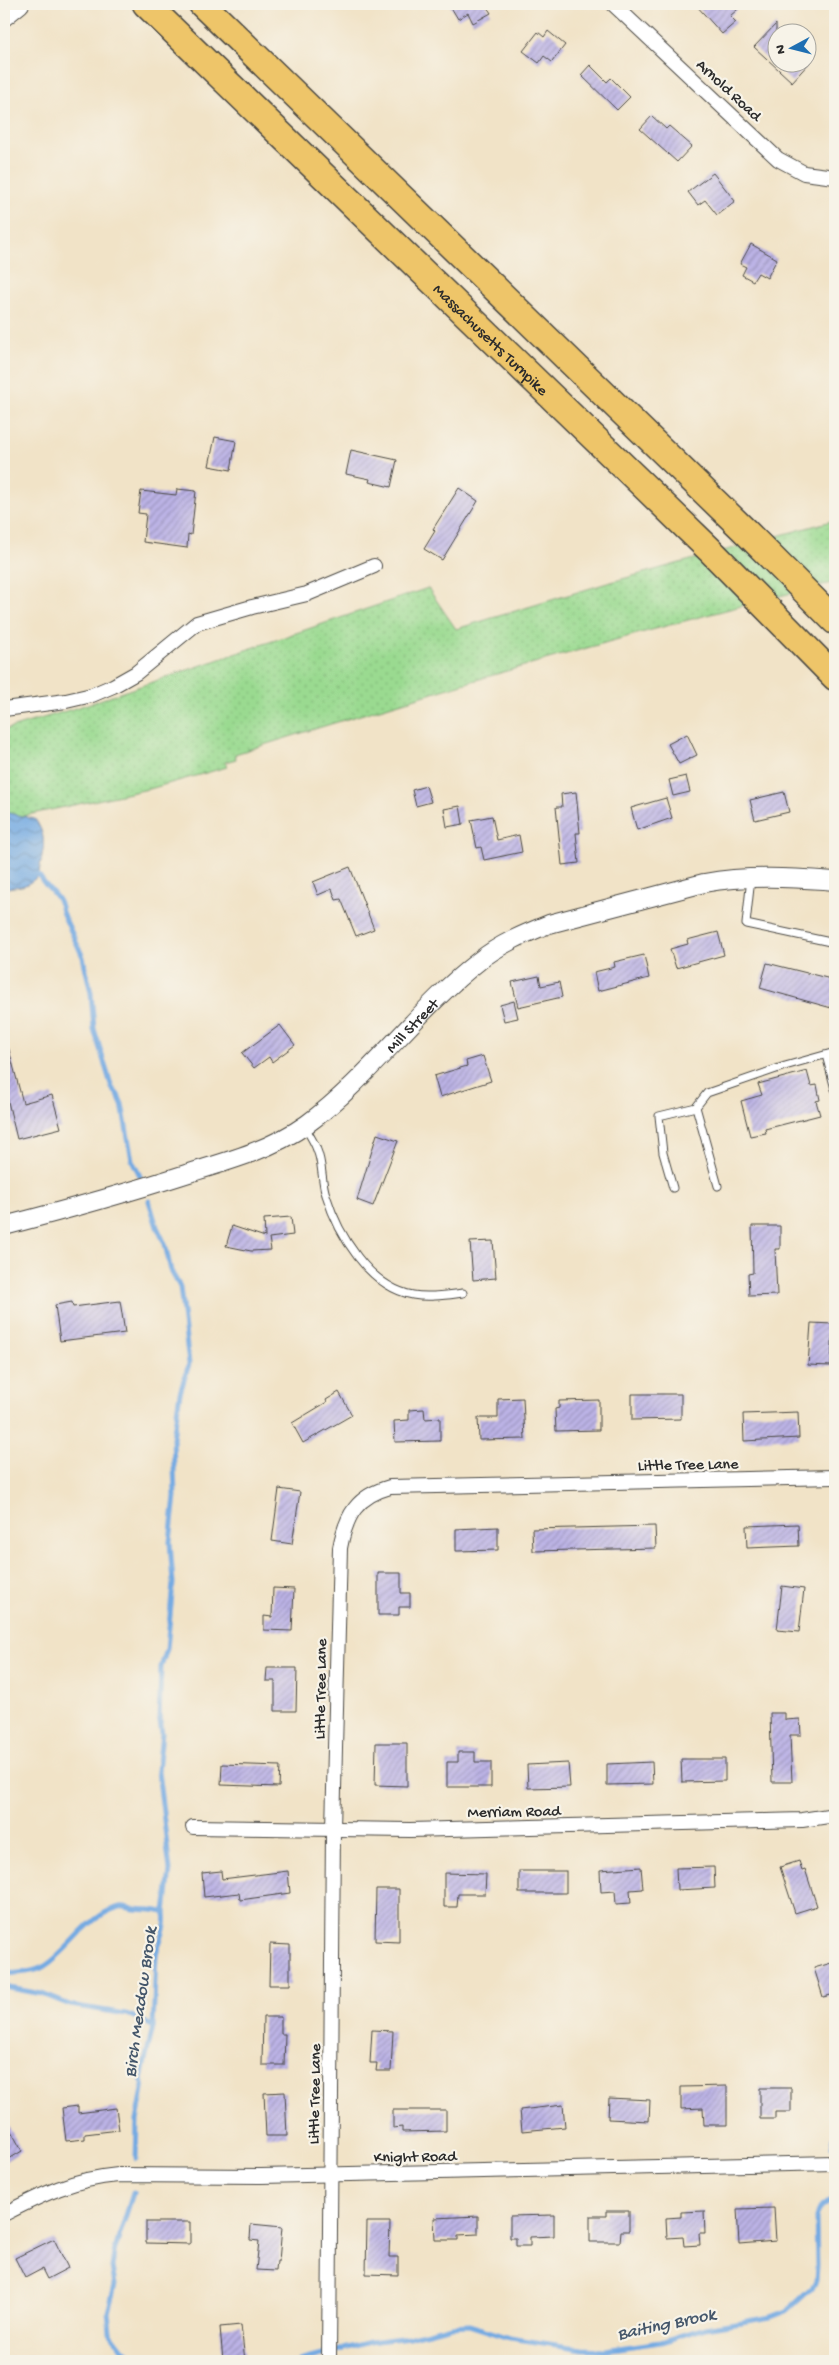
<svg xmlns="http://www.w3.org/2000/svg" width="839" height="2365" font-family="'Gochi Hand',sans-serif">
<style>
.park{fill:url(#park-dots);stroke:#62825e}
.water{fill:url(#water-waves);stroke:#506a86}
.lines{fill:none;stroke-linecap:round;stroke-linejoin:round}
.stream{stroke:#74aae2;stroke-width:5}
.building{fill:url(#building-hatch)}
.service-casing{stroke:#494742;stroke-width:9}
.minor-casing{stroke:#494742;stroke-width:16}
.tertiary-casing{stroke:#494742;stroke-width:20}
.motorway-casing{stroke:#494742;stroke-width:29}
.service{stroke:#fff;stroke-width:7}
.minor{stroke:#fff;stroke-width:14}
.tertiary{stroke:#fff;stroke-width:18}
.motorway{stroke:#eec569;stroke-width:26}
.labels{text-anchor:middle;stroke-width:4.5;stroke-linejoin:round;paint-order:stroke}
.street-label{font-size:16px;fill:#2b2b2b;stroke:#f7f3e8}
.water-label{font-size:18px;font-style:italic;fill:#45576b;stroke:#f7f3e8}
</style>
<defs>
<pattern id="park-dots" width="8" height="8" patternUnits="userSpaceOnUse" patternTransform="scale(1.25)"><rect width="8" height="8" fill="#9ada90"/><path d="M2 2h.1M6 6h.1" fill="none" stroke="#85bb7c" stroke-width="1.8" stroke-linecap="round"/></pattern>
<pattern id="water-waves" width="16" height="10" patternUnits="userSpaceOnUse" patternTransform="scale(1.25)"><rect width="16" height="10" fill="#74aae2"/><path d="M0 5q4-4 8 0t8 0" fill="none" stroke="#5f8bb7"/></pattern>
<pattern id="building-hatch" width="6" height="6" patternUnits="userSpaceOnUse" patternTransform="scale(1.25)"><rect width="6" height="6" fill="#bcb3e6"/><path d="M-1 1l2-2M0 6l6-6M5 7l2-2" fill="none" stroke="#9992bb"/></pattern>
</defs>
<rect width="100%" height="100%" fill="#f7f3e8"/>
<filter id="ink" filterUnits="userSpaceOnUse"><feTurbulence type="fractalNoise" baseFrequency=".02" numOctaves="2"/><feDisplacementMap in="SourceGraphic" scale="10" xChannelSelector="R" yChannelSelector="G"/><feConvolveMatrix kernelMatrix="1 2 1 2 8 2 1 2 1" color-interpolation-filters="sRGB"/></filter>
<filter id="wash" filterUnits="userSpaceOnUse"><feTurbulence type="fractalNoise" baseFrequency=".0096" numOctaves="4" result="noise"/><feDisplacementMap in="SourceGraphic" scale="20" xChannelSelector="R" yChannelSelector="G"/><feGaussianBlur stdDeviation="1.12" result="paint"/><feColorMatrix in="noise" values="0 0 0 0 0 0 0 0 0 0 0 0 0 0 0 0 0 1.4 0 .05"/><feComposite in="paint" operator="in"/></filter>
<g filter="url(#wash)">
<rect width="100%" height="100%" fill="#f1e3c7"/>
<path class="park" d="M835,520v62c-202,50 -401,109 -600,172l1,5 -11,3 2,5 -74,21 -149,32v-90l75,-23 349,-119 28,41 148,-45z"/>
<path class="water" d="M4,812l31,7c15,22 6,33 4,56 -16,15 -16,9 -35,14z"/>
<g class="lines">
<g class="stream">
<path d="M39,875c6,13 22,21 23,37l21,45 8,36 3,36 18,59 6,7 4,9 10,56 8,16"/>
<polyline points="149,1201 157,1227 165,1244 171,1271 180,1287 189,1364 180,1393 173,1438 175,1496 170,1542 173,1583 167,1649 161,1667 160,1696 159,1716 162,1733 158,1771 170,1870 165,1913"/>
<path d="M4,1974c13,-1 29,-1 41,-8 27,-17 42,-51 75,-59 5,-1 10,2 15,2 11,2 19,-1 30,4 3,17 -7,27 -9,44l-3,70 -12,52 2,10 -6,32 -1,38"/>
<polyline points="4,1987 42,1994 70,2005 126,2014 142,2020 153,2027"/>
<polyline points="832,2146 835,2133"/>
<polyline points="133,2193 114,2253 112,2267 115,2285 108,2312 110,2332 123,2349 131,2355 142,2357 149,2361"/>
<polyline points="299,2361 370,2342 409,2337 451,2326 469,2325 510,2338 583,2349 604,2350 661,2342 705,2328 771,2317 787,2311 812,2288 816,2280 817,2266 816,2217 821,2207 833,2198 835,2192"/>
</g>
</g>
<g id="blocks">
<g class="building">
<polygon points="449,4 485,4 491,13 473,23 468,13 458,19"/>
<polygon points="695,4 744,4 730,16 736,22 722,34"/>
<polygon points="776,24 776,62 810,62 792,82 754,47"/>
<polygon points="548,31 565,45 552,62 544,56 539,63 523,51 538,32 544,37"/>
<polygon points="590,65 607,82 611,78 630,97 617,110 581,75"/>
<polygon points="652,116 666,129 669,126 692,146 677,162 640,129"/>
<polygon points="713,173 735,201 717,215 705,200 698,205 688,192"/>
<polygon points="751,244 777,259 767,278 758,273 753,281 742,275 746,267 740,264"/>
<polygon points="215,437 236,441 231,470 209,466"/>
<polygon points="351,450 397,460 391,487 369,482 370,479 346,474"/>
<polygon points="459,488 478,501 442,560 424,549 435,531 433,529"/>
<polygon points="177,489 196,491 191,535 188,534 187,548 143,542 146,514 138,513 141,491 176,495"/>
<polygon points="687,734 697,755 679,764 668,744"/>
<polygon points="686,776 690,792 673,796 669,780"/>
<polygon points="426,786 431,802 416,806 412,790"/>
<polygon points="576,792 580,833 576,833 579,863 562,865 556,807 562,807 561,794"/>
<polygon points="784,792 789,812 755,820 750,800"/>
<polygon points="666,798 672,818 637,830 631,808"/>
<polygon points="460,806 463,824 447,827 444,809"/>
<polygon points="492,816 497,840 519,835 522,852 484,860 481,847 477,848 471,820"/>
<polygon points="350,867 374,929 356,936 341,899 336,900 332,889 318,895 313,882"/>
<polygon points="718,932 724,955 676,968 670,949 688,944 687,940"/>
<polygon points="644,955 649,978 598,991 594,972 615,967 614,962"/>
<polygon points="767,963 835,980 835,1009 760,988"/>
<polygon points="539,976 541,986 559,982 562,997 518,1007 512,982"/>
<polygon points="514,1001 518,1018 504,1021 500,1005"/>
<polygon points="280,1025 295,1045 272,1062 269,1057 254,1068 242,1053"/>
<polygon points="8,1046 23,1103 52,1095 61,1128 17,1139 4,1085 4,1047"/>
<polygon points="483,1056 491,1081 440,1097 434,1076 467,1066 466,1061"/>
<polygon points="807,1071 811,1086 817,1085 820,1100 816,1101 820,1115 765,1129 766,1133 750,1136 741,1101 762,1095 758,1084"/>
<polygon points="377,1134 398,1141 373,1206 357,1200"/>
<polygon points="291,1217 293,1235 269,1238 271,1250 251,1251 226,1246 232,1226 265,1237 264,1219"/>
<polygon points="752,1226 780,1226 780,1249 775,1249 777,1295 749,1296 748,1274 753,1273"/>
<polygon points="493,1241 496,1278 473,1280 470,1242"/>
<polygon points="120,1301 125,1333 60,1341 55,1305 72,1302 73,1307"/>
<polygon points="811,1323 833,1324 831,1366 808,1365"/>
<polygon points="339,1392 352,1415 303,1443 292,1423 327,1402 326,1400"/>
<polygon points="632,1394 681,1394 681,1419 632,1420"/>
<polygon points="523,1398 525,1439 479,1440 478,1418 498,1418 498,1399"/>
<polygon points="599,1400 599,1430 556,1431 555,1409 559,1408 559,1401"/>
<polygon points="424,1409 425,1419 440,1418 440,1441 395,1442 394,1421 409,1420 409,1410"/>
<polygon points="798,1412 799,1438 744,1441 743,1414"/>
<polygon points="279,1489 300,1492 292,1544 272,1541"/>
<polygon points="798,1524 799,1546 747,1548 746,1526"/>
<polygon points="655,1526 656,1548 533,1551 532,1529"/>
<polygon points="498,1527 498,1550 456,1551 456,1529"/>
<polygon points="378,1573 401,1573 401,1593 410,1593 410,1607 399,1607 399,1615 378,1615"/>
<polygon points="782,1586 804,1589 799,1632 777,1630"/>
<polygon points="273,1588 294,1589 292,1631 264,1630 264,1616 272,1617"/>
<polygon points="267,1668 297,1668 296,1711 275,1711 275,1681 266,1681"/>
<polygon points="770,1713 785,1713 785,1720 800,1719 801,1735 790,1735 792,1782 772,1782"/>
<polygon points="376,1743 407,1743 407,1786 375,1785"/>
<polygon points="458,1752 475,1752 475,1762 491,1762 491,1787 447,1787 447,1762 458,1762"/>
<polygon points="681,1759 725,1759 725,1781 682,1782"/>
<polygon points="652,1762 653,1784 607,1785 607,1764"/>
<polygon points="568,1763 570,1787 528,1788 527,1765"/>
<polygon points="222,1764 280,1766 279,1787 221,1785"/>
<polygon points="799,1861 802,1870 805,1869 817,1906 795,1913 780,1867"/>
<polygon points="641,1867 643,1889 630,1890 631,1903 616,1904 615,1891 601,1892 600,1870"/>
<polygon points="714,1867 715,1888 677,1890 676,1868"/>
<polygon points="221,1871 222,1879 288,1871 290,1893 240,1900 239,1893 204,1897 202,1873"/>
<rect x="519" y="1871" width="47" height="22"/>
<polygon points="444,1873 486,1874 485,1894 458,1894 457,1907 444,1907"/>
<polygon points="376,1889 399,1889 399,1942 375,1941"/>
<polygon points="270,1944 290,1945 290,1985 269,1985"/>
<polygon points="835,1962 835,1994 823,1997 814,1968"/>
<polygon points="263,2017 281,2017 281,2034 285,2034 284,2065 262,2065"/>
<polygon points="372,2030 393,2031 391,2071 376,2071 377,2063 370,2063"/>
<polygon points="727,2086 727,2125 704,2125 703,2108 681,2109 681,2087"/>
<polygon points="760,2088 791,2088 791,2112 775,2112 775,2119 760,2119"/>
<polygon points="285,2092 287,2136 266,2136 264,2093"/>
<polygon points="609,2098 650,2100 649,2121 608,2119"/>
<polygon points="563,2105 565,2127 522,2131 520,2110"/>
<polygon points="78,2106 78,2113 116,2108 119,2130 85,2134 85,2139 66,2141 62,2108"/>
<polygon points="393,2110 446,2110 446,2131 402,2132 402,2127 393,2128"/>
<polygon points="4,2118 22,2151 4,2162"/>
<polygon points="774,2208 776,2241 739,2244 737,2209"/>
<polygon points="606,2211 629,2211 629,2231 621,2231 620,2242 590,2242 590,2216 606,2216"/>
<polygon points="704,2211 705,2233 699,2233 700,2245 684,2246 683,2237 667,2238 666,2218 681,2217 681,2212"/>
<polygon points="554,2215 554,2236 530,2237 530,2246 516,2246 516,2238 510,2238 510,2216"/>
<polygon points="478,2216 478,2234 458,2235 458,2240 435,2240 434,2218"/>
<polygon points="146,2222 190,2222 190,2244 146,2243"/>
<polygon points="367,2222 390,2222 389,2257 398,2257 398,2275 366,2274"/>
<polygon points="251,2224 282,2227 279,2261 277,2261 276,2271 256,2270 259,2241 250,2240"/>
<polygon points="54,2239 68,2268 47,2279 42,2269 25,2278 15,2258"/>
<polygon points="241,2325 245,2361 223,2361 220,2327"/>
</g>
</g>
</g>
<g filter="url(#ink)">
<use href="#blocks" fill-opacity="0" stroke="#494742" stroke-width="1"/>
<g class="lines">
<g class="service-casing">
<g id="service">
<polyline points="751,878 746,924 835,943"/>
<polyline points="826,1055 835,1089"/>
<path d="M304,1126c5,8 10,15 13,24 6,14 4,30 9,45 12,39 43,92 87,100 16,3 34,0 50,-2"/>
<polyline points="718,1186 696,1107 707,1093 785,1066 835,1052"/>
<polyline points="673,1188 663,1153 659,1116 696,1107"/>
</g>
</g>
<g class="minor-casing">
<g id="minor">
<polyline points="613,4 778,159 804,173 835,177"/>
<polyline points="4,709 66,701 92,695 113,686 136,673 197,623 252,607 307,594 374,566"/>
<polyline points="193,1827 410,1830 802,1820 835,1815"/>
<path d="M4,2214c39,-20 69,-35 114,-39l143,1 574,-13"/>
<path d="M329,2361l4,-532 7,-281c6,-33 17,-52 50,-61l445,-10"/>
</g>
</g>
<g class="tertiary-casing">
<g id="tertiary">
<polyline points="4,17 20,4"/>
<path id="s1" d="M4,1226c62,-16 123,-33 185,-53 40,-12 83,-24 118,-49 62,-45 111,-116 172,-163 21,-17 45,-27 70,-37l155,-41c44,-8 87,-5 131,-2"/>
</g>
</g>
<g class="motorway-casing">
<g id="motorway">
<path id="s2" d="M146,4l564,546 125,127"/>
<polyline points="202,4 743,529 835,621"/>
</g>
</g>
<use href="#service" class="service"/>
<use href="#minor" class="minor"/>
<use href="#tertiary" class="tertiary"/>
<use href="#motorway" class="motorway"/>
</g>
</g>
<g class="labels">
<g class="street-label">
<text transform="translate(730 89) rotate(43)" y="6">Arnold Road</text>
<text dy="6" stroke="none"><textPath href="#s2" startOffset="481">Massachusetts Turnpike</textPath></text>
<text dy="6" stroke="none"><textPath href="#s1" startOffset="465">Mill Street</textPath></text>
<text transform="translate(688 1463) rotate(-1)" y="6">Little Tree Lane</text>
<text transform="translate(319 1689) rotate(-89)" y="6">Little Tree Lane</text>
<text transform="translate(514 1810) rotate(-1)" y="6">Merriam Road</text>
<text transform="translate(313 2094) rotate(-89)" y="6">Little Tree Lane</text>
<text transform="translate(415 2155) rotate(-1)" y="6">Knight Road</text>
</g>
<g class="water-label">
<text transform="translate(139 2002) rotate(-82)" y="6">Birch Meadow Brook</text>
<text transform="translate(666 2323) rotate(-12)" y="6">Baiting Brook</text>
</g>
</g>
<rect width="839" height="2365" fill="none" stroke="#f7f3e8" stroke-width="20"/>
<g transform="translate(792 48) rotate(263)"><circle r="24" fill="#f7f3e8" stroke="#a5a39c"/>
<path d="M0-4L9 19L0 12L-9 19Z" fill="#1f6fb2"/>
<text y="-8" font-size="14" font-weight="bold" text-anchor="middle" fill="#2b2b2b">N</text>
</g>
</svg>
